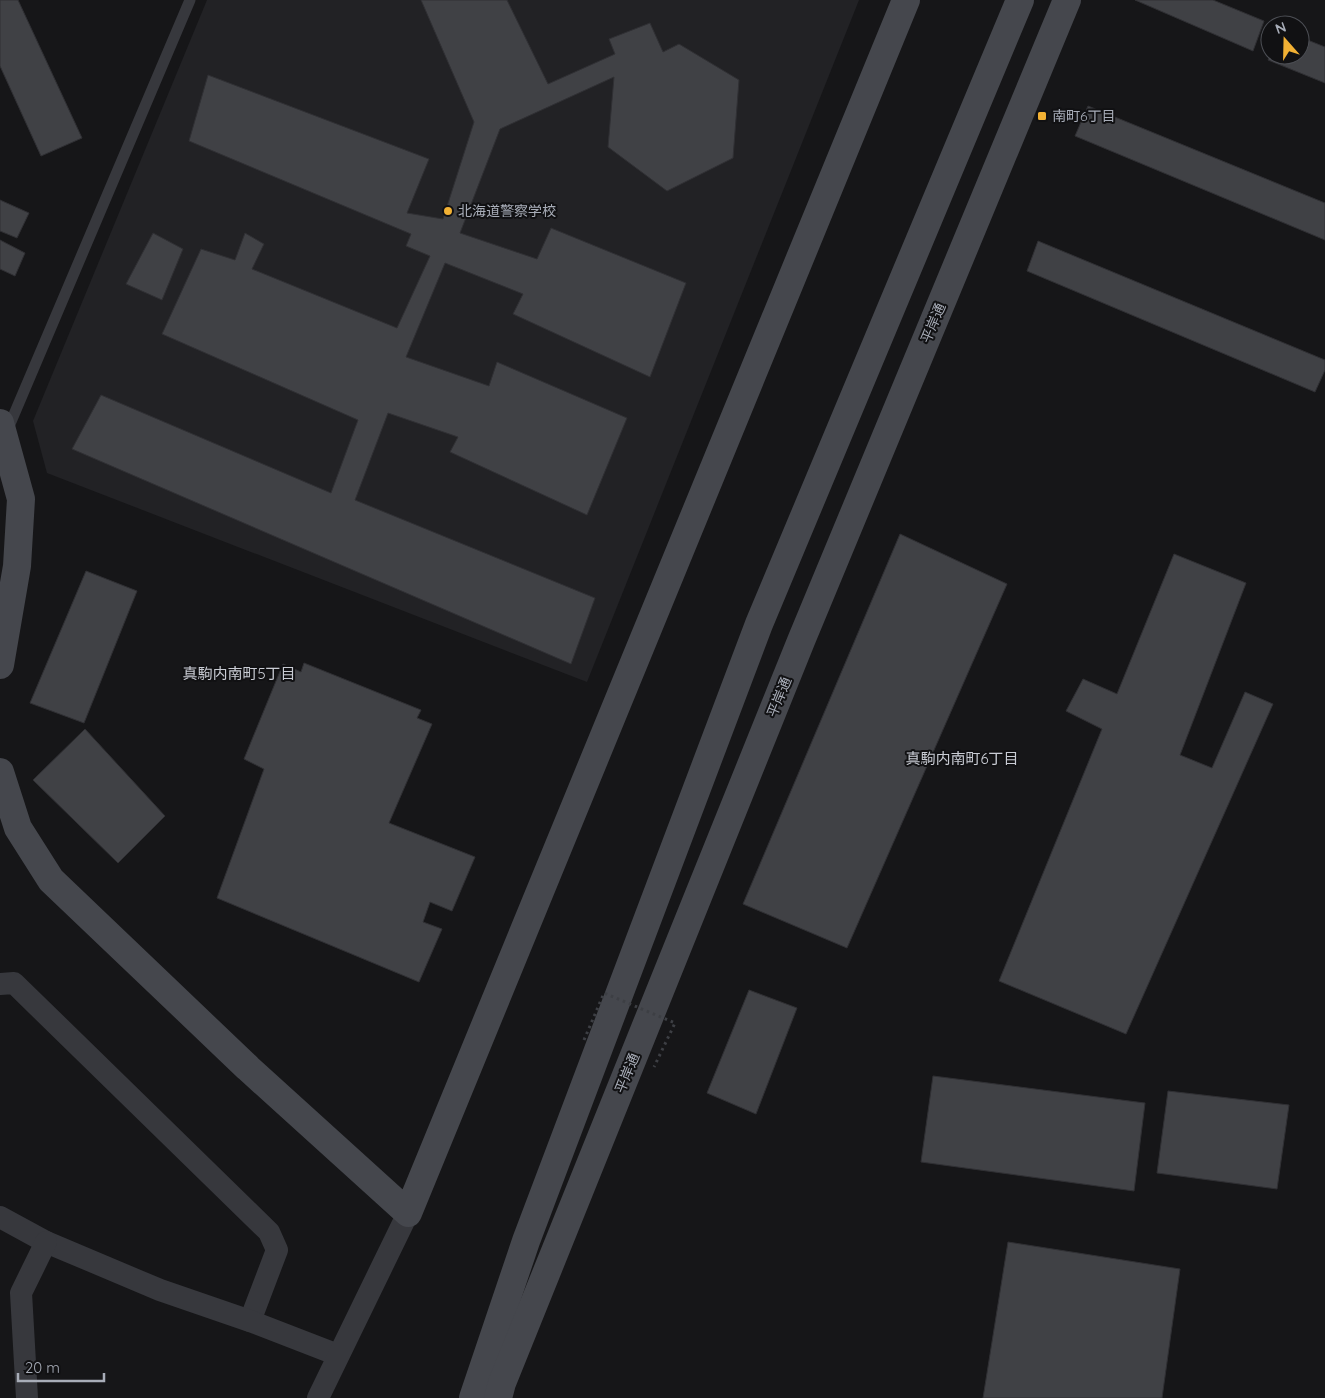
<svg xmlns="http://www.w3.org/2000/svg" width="1325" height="1398" font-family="Quicksand,'Noto Sans JP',sans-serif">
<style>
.built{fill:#222225}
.building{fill:#404145;stroke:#303034}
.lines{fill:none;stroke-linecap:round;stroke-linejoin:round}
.lane{stroke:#37383d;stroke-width:11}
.street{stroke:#37383d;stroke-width:22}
.secondary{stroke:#45474d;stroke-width:28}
.path-bridge{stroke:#3d3f44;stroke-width:3;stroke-dasharray:2.5 4;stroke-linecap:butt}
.poi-dot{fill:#f2b134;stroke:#111113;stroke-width:2}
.labels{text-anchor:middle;stroke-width:4;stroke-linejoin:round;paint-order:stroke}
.poi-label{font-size:14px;fill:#a8adb8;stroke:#111113;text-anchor:start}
.street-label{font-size:14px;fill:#a8adb8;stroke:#111113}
.neighbourhood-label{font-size:15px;fill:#c9ccd4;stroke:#111113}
</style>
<rect width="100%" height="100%" fill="#161618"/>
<polygon class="built" points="207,0 859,0 587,682 47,473 33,421"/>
<g class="building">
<polygon points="0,0 18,0 82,138 41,156 0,66"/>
<polygon points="421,0 507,0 548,84 615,54 609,39 650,23 663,52 679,44 739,80 733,158 667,191 608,147 614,77 500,129 460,233 537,259 551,228 686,283 650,377 513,314 523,294 445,263 406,357 489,386 497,362 627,418 587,515 450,452 458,437 388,413 355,500 595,598 571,664 72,449 101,395 331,493 358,420 162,334 201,249 235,260 245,233 264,244 252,269 397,328 430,256 406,246 411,234 189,141 208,75 429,159 407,213 443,219 474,122"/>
<polygon points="1135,0 1213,0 1264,21 1253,51"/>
<polygon points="1300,37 1325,47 1325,83 1268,60 1271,55 1300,55"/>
<polygon points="1088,106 1325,203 1325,240 1075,136"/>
<polygon points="0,200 29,213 17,238 0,231"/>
<polygon points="153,233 183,249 162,300 126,284"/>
<polygon points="0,240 25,253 15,276 0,269"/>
<polygon points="1038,241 1325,360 1325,370 1315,392 1027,271"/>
<polygon points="900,534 1007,584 847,948 743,904"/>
<polygon points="1174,554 1246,583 1180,755 1212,768 1245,692 1273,704 1126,1034 999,981 1102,729 1066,711 1083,679 1117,694"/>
<polygon points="86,571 137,591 84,723 30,703"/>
<polygon points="304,663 421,710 417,718 432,724 389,823 475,857 452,911 430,902 423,922 442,929 419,982 217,898 264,769 244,759 283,664 301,672"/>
<polygon points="85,729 165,816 118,863 33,780"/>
<polygon points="749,990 797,1008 756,1114 707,1093"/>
<polygon points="933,1076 1145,1103 1134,1191 921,1162"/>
<polygon points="1168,1091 1289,1105 1277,1189 1157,1173"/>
<polygon points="1008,1242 1180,1269 1162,1398 983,1398"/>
</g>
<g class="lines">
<polyline class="lane" points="7,431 190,0"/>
<g class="street">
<polyline points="0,984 14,983 269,1232 277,1250 250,1321"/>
<polyline points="0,1217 46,1242 160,1290 250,1321 338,1355"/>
<polyline points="27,1398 21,1293 46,1242"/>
<polyline points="318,1398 408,1213"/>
</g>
<g class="secondary">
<polyline points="0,423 21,499 17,566 0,665"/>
<polyline points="0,772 18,828 51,880 248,1068 408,1213 906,0"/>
<polyline points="473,1398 526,1241 759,624 1020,0"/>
<polyline points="498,1398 502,1383 801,641 1067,0"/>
</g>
<polyline class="path-bridge" points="584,1040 604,993 675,1023 654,1067"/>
</g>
<g class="poi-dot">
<rect x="1037" y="111" width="10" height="10" rx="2.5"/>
<circle cx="448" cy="211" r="5"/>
</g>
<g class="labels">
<g class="poi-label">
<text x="1052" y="121">南町6丁目</text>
<text x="458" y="216">北海道警察学校</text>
</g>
<g class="street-label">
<text transform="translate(933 323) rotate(-67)" y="5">平岸通</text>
<text transform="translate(779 697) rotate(-68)" y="5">平岸通</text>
<text transform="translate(627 1073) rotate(-68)" y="5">平岸通</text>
</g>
<g class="neighbourhood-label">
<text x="239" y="679">真駒内南町5丁目</text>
<text x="962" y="764">真駒内南町6丁目</text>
</g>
</g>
<g transform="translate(1285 40) rotate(340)"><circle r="24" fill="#111113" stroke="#4d4f55"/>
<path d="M0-4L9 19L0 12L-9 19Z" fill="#f2b134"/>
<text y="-8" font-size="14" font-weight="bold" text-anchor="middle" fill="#a8adb8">N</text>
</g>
<path d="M18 1373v8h86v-8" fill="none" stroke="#a8adb8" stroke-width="2.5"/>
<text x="25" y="1373" font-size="15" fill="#a8adb8" stroke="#111113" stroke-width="4" paint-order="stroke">20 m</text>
</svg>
